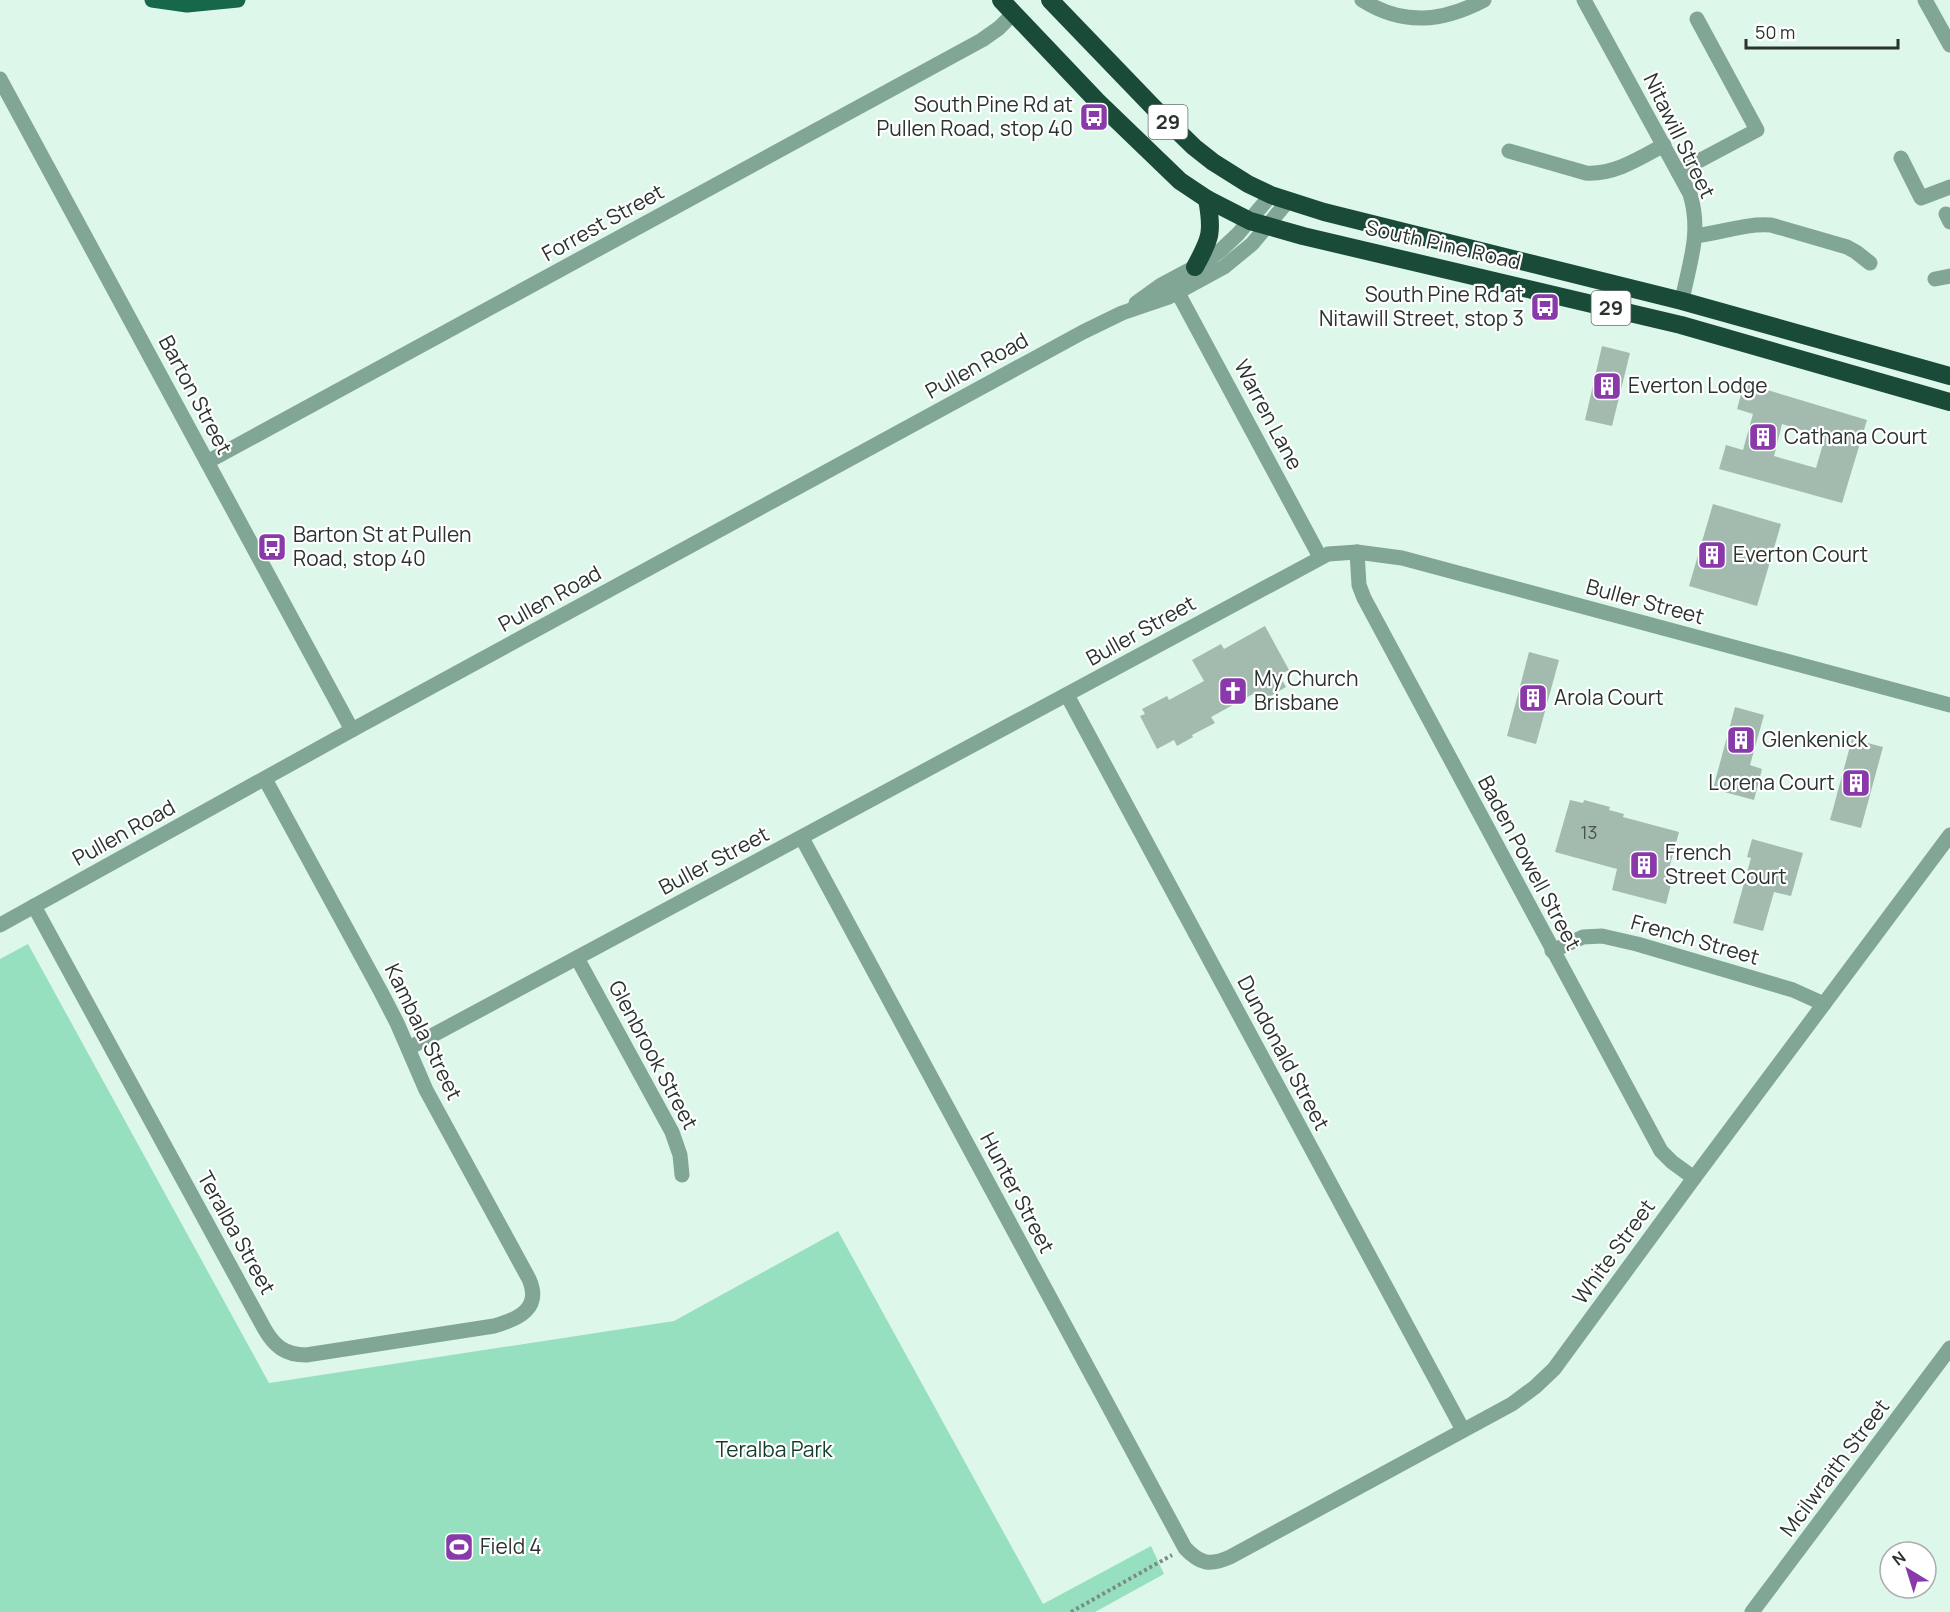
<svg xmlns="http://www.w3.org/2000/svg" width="1950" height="1612" font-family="Manrope,sans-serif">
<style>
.green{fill:#96e0bf}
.building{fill:#a3bbaf;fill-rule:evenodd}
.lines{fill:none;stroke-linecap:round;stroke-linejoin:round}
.path{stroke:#7c8c84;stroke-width:4;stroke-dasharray:3 3;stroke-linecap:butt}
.minor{stroke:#82a695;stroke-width:15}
.major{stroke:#17684b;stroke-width:15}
.highway{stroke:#1a4b38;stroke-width:18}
.labels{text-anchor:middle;stroke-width:4.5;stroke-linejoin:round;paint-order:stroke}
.number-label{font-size:18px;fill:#48554f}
.shield{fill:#fff;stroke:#6a706d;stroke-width:1.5}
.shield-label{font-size:20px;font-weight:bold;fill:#2a332f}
.poi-label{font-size:21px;fill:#2a332f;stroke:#fff;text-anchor:start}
.street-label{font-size:21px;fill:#2a332f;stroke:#fff}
.park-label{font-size:21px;fill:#123b2b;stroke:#fff}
</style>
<rect width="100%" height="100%" fill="#def7eb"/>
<polygon class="green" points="28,944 269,1383 674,1321 838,1231 1043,1604 1151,1546 1164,1574 1095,1612 0,1612 0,959"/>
<g class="building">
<polygon points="1602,346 1630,353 1612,426 1585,420"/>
<path d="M1744,383l123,37 -25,83 -123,-34 7,-24 17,5 10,-36 -16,-5zM1782,424l43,13 -9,31 -42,-12z"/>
<polygon points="1713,504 1781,524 1757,606 1689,586"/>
<polygon points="1265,626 1289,670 1279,675 1286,687 1258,703 1253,694 1211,717 1215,723 1192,735 1193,737 1177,746 1174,740 1157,749 1140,716 1145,714 1142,709 1167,696 1169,700 1204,681 1192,660 1221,644 1224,649"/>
<polygon points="1529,652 1559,660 1536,744 1507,736"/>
<polygon points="1735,707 1764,715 1750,765 1762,769 1754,800 1713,789"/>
<polygon points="1852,739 1883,747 1861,828 1830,820"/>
<polygon points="1570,800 1583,803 1584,800 1610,807 1609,810 1624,814 1623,817 1679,832 1668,872 1674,873 1666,904 1612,890 1617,869 1555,852"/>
<polygon points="1752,839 1803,853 1791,896 1774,892 1763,931 1733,923 1751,858 1747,857"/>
</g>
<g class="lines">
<polyline class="path" points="1071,1612 1172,1555"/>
<g class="minor">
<path d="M1362,0c41,26 80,22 122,0"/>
<path d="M1584,0l106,194c12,39 -1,69 -8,107"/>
<polyline points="1925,0 1950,45"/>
<polyline points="0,79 352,730"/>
<path d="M1509,151l77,22c28,2 54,-15 78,-28"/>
<polyline points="1901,158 1921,198 1950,187"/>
<polyline points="1678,172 1757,130 1697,19"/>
<polyline points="1946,214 1950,222"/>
<path d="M1695,236c26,-3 51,-13 76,-11l76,22 9,5 14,11"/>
<polyline points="1935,279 1950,276"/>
<polyline points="1178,293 1320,557"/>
<polyline points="1136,303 1161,285 1208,260 1221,250 1238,234 1271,195"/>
<polyline points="207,462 982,40 999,28 1014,13"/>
<polyline points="1357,552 1359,585 1364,598 1661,1151 1672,1162 1694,1178"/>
<polyline points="1067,695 1463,1430"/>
<path d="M802,838l383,710c15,16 25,18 45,9l282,-153 23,-17 19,-18 140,-191 256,-343"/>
<path d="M34,906l230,422c10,18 21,27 42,27l188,-29c25,-7 48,-18 35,-47l-103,-189 -29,-67 -16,-31 -116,-213"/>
<polyline points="0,925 352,730 1083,332 1122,313 1169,297 1224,267 1252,244 1288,201"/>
<polyline points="1552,951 1583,937 1602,936 1637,944 1793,990 1824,1004"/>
<polyline points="577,958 672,1132 680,1155 682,1175"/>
<polyline points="409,1048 1328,554 1357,552 1402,558 1950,705"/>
<polyline points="1752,1612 1950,1348"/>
</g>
<polyline class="major" points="152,0 187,5 238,0"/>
<g class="highway">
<polyline points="1001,0 1097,101 1180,181 1207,199 1250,221 1303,236 1681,325 1950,402"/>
<polyline points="1050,0 1154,108 1194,147 1213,162 1248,184 1271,195 1324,212 1682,301 1950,376"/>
<path d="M1195,267c16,-29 18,-35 12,-68"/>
</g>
</g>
<defs>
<g id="bus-square" transform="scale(1.5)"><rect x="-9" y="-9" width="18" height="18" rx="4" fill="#8939aa" stroke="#fff"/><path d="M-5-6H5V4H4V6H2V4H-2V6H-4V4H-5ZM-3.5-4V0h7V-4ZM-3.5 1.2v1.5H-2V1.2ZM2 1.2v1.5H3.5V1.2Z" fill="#fff"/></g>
<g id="building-square" transform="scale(1.5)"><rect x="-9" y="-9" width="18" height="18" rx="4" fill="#8939aa" stroke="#fff"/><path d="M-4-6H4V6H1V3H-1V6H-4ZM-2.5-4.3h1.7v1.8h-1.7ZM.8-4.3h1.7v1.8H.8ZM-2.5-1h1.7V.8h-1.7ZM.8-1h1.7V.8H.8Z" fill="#fff"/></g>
<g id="church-square" transform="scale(1.5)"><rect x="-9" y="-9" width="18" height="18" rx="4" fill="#8939aa" stroke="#fff"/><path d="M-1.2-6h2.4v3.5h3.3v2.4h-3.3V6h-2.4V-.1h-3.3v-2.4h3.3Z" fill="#fff"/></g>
<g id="stadium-square" transform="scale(1.5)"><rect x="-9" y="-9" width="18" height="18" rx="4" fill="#8939aa" stroke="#fff"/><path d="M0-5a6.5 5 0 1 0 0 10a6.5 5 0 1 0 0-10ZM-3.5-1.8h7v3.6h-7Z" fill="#fff"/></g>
</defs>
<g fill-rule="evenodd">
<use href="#bus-square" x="1094" y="117"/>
<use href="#bus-square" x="1545" y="307"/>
<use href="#building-square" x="1607" y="386"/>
<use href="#building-square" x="1763" y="437"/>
<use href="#bus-square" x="272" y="547"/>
<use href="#building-square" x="1712" y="555"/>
<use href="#church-square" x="1233" y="691"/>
<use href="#building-square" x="1533" y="698"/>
<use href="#building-square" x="1741" y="740"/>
<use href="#building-square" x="1856" y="783"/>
<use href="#building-square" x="1644" y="865"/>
<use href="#stadium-square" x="459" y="1547"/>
</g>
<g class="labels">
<g class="number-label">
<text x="1589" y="839">13</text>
</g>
<g class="shield">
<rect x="1148.5" y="105" width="39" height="34" rx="4.5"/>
<rect x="1591.5" y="291" width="39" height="34" rx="4.5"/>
</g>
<g class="shield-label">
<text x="1168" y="129">29</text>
<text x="1611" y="315">29</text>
</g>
<g class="poi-label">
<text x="1073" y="112" text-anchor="end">South Pine Rd at<tspan x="1073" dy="24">Pullen Road, stop 40</tspan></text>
<text x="1524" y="302" text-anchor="end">South Pine Rd at<tspan x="1524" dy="24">Nitawill Street, stop 3</tspan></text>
<text x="1628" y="393">Everton Lodge</text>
<text x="1784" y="444">Cathana Court</text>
<text x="293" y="542">Barton St at Pullen<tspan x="293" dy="24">Road, stop 40</tspan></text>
<text x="1733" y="562">Everton Court</text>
<text x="1254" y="686">My Church<tspan x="1254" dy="24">Brisbane</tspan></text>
<text x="1554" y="705">Arola Court</text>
<text x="1762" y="747">Glenkenick</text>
<text x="1835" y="790" text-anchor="end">Lorena Court</text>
<text x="1665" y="860">French<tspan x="1665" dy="24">Street Court</tspan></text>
<text x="480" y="1554">Field 4</text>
</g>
<g class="street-label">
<text transform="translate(1679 136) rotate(64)" y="7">Nitawill Street</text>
<text transform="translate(603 223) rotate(-29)" y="7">Forrest Street</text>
<text transform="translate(1443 245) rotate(13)" y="7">South Pine Road</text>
<text transform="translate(977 366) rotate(-29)" y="7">Pullen Road</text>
<text transform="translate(195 395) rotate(62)" y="7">Barton Street</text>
<text transform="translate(1268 415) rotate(62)" y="7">Warren Lane</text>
<text transform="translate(550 599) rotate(-29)" y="7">Pullen Road</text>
<text transform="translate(1645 602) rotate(15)" y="7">Buller Street</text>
<text transform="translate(1141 631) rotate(-29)" y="7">Buller Street</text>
<text transform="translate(124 833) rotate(-29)" y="7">Pullen Road</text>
<text transform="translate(714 861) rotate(-28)" y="7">Buller Street</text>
<text transform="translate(1529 863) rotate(62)" y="7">Baden Powell Street</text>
<text transform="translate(1695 940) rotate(16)" y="7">French Street</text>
<text transform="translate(423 1032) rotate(64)" y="7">Kambala Street</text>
<text transform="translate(1283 1053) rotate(62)" y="7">Dundonald Street</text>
<text transform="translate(653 1055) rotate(62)" y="7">Glenbrook Street</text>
<text transform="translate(1017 1193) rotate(62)" y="7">Hunter Street</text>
<text transform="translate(236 1233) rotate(61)" y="7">Teralba Street</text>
<text transform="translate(1614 1252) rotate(-54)" y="7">White Street</text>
<text transform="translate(1835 1468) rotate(-53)" y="7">Mcilwraith Street</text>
</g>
<g class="park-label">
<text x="774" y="1457">Teralba Park</text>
</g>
</g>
<g transform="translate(1908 1570) rotate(322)"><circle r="28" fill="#ffffff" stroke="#aaadac" stroke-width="1.5"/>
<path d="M0-4.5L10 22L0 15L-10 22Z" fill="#8939aa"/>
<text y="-9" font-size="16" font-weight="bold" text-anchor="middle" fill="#2a332f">N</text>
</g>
<path d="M1746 39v9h152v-9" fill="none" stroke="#2a332f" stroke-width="3"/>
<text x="1755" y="39" font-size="18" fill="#2a332f" stroke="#ffffff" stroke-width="4.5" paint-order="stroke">50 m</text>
</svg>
